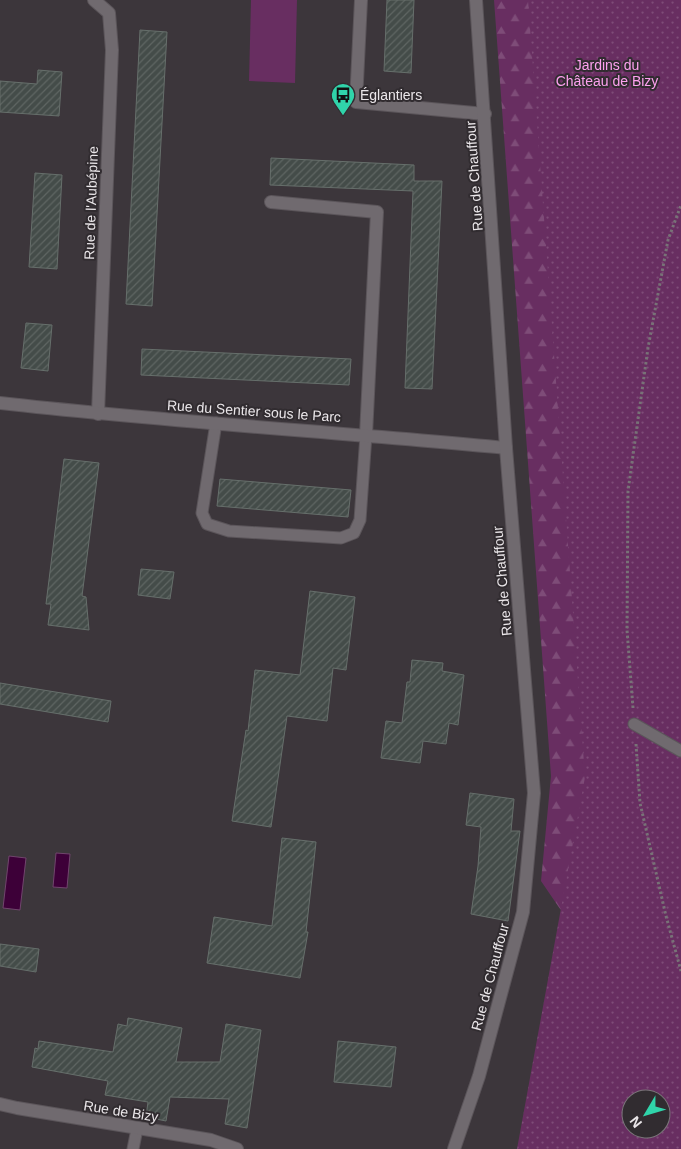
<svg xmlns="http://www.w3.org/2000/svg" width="681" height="1149" font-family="Helvetica,sans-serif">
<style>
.green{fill:#682e61}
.forest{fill:url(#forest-firs);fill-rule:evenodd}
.park{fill:url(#park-dots);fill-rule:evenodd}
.water{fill:#3d0038;stroke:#71456d}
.building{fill:url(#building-hatch);stroke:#666f6b}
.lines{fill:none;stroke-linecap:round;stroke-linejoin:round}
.lane-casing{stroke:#5b555a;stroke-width:13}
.street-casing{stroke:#5b555a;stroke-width:14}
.path{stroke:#787277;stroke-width:3;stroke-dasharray:2.5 2.5;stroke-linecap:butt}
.lane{stroke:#706a6f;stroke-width:11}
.street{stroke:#706a6f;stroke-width:12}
.labels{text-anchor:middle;stroke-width:4;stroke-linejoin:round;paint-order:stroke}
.park-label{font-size:14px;fill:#fda1ef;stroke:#312c30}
.poi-label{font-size:14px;fill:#eae6e9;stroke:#312c30;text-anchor:start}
.street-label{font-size:14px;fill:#eae6e9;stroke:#312c30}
</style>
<defs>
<pattern id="forest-firs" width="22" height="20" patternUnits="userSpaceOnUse" patternTransform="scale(1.25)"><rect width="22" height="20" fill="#682e61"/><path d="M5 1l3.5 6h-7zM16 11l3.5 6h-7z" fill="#7e4c78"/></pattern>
<pattern id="park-dots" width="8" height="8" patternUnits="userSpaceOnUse" patternTransform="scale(1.25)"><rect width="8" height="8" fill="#682e61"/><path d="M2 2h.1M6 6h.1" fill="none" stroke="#7e4c78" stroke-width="1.8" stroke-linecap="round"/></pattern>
<pattern id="building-hatch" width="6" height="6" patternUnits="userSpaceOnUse" patternTransform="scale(1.25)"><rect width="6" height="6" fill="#444c49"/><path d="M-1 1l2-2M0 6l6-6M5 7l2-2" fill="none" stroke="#5f6663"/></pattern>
</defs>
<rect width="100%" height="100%" fill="#3c363b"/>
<polygon class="green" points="251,0 297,0 295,83 249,81"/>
<path class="forest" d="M494,0h147l40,460v689h-62l-48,-224 -30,-44 10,-105zM631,1099h30v30h-30z"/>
<path class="park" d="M528,0h153v1149h-164l68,-372zM631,1099h30v30h-30z"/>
<g class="water">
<polygon points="56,853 70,854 67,888 53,887"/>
<polygon points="9,856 26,858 20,910 3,908"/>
</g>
<g class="building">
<polygon points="387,0 414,0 411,73 384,71"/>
<polygon points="140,30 167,32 152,306 126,304"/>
<polygon points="38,70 62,72 59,116 0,112 0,81 37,84"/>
<polygon points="271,158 414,165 414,181 442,181 432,389 405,388 413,191 270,185"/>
<polygon points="35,173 62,175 57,269 29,267"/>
<polygon points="26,323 52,325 48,371 21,368"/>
<polygon points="142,349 351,359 349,385 141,375"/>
<polygon points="64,459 99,463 82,596 86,597 89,630 48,625 51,604 46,604"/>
<polygon points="220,479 351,490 348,517 217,506"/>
<polygon points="141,569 174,572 170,599 138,595"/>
<polygon points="310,591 355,597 346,670 333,668 327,721 287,716 271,827 232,821 246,730 248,731 255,670 300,675"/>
<polygon points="412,660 443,663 442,671 464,675 458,725 449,723 446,744 423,741 420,763 381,758 386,721 402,723 407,682 410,682"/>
<polygon points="0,683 111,701 108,722 0,704"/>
<polygon points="470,793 514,799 511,831 520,831 508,921 471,914 478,866 481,827 466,825"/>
<polygon points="282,838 316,842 306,932 308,932 300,978 207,963 214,917 272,926"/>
<polygon points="0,944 39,949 36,972 0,966"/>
<polygon points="128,1018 182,1028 176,1062 220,1062 226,1024 261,1030 247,1128 225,1124 229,1099 170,1097 166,1121 146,1117 148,1102 105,1095 108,1081 32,1067 35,1048 38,1049 39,1041 113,1052 118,1024 127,1026"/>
<polygon points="338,1041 396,1047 391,1087 334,1082"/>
</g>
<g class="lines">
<g class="lane-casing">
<g id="lane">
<polyline points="216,423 202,513 207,524 229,531 341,538 354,533 360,520 366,435"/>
<polyline points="634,724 681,751"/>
<polyline points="133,1149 137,1129"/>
</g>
</g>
<g class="street-casing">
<g id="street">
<polyline points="94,0 109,13 112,50 98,414"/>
<polyline points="361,0 356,102 485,114"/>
<polyline points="271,202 377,212 366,435"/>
<path d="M0,403c168,19 337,29 506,45"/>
<polyline points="0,1104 17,1108 211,1140 237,1149"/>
<polyline points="454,1149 479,1076 523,912 534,793 506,448 476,0"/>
</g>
</g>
<g class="path">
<polyline points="633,708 627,630 628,491 648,348 668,240 681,205"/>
<polyline points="636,744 640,803 666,916 681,971"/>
</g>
<use href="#lane" class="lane"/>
<use href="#street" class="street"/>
</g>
<defs>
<g id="bus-pin" transform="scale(1.25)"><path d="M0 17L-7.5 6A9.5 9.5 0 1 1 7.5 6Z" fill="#30d4aa" stroke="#312c30"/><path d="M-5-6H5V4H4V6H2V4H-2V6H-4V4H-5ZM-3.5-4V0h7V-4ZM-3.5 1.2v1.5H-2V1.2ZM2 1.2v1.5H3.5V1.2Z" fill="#111"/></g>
</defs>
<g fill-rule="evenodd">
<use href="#bus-pin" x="343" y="95"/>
</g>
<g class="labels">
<g class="park-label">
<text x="607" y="70">Jardins du<tspan x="607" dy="16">Château de Bizy</tspan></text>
</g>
<g class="poi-label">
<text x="360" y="100">Églantiers</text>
</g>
<g class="street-label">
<text transform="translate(474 176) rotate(-94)" y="5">Rue de Chauffour</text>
<text transform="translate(91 203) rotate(-88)" y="5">Rue de l'Aubépine</text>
<text transform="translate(254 411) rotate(4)" y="5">Rue du Sentier sous le Parc</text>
<text transform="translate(502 581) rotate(-95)" y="5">Rue de Chauffour</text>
<text transform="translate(490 977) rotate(-75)" y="5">Rue de Chauffour</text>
<text transform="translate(121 1111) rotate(9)" y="5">Rue de Bizy</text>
</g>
</g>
<g transform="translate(646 1114) rotate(232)"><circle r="24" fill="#312c30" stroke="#7b767a"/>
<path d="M0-4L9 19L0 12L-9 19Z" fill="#30d4aa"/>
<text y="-8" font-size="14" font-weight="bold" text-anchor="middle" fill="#eae6e9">N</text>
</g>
</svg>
